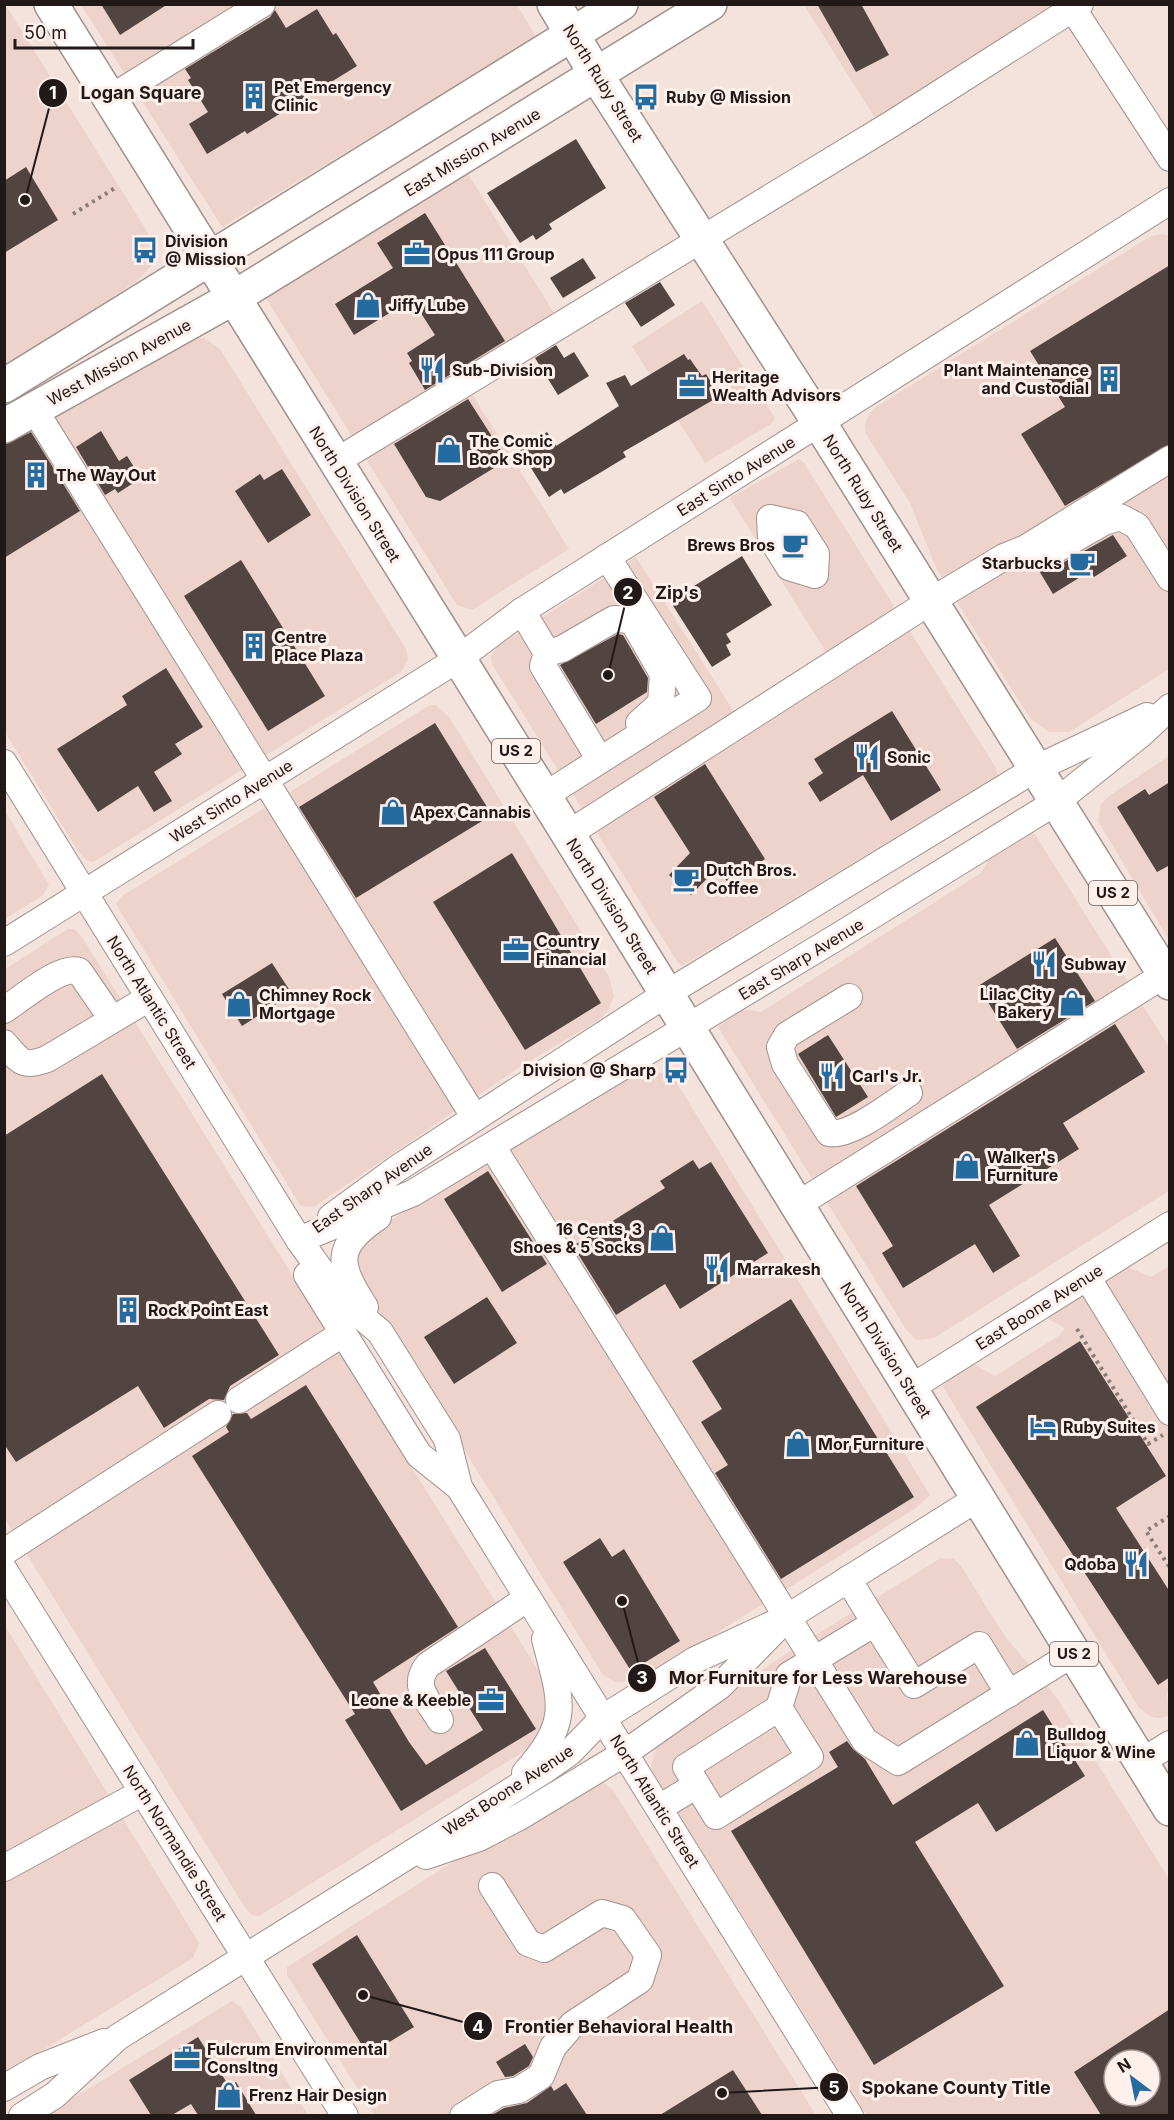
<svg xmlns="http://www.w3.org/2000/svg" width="1174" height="2120" font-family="Inter,sans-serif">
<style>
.built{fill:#edd3cc;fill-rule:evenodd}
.building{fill:#524440;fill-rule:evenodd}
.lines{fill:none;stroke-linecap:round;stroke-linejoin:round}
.minor-casing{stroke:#a1918c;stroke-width:28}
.major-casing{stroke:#a1918c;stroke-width:36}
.path{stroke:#897c7a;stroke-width:4;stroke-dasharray:3 4.5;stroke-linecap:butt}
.minor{stroke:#fff;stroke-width:26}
.major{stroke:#fff;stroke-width:33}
.labels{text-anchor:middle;stroke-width:6;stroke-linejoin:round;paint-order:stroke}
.shield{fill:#fff0ec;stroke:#635a58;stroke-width:1.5}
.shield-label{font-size:15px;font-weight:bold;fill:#201918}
.street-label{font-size:16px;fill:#201918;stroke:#fff0ec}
.poi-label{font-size:16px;font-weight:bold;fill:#201918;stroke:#fff0ec;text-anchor:start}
.leader{fill:none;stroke:#201918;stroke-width:2}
.callout-dot{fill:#201918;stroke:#fff0ec;stroke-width:2}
.mark-label{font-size:18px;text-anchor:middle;font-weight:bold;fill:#fff}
.callout-label{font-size:18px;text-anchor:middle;font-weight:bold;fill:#201918;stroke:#fff0ec;stroke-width:6;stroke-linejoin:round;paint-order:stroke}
</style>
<rect width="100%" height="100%" fill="#f4e2dd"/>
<g class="built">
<polygon points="5,4 148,233 154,253 151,266 138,280 5,367"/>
<polygon points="81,5 517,5 536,37 222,227"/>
<polygon points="804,5 1056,5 875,118"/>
<polygon points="465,169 565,331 470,391 569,549 472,610 457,605 264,295"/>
<polygon points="1164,234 1169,236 1169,669 1069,732 1049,732 1030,718 937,570 910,503 866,434 865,424 870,413 876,407 1151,236"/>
<polygon points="702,301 775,418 771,424 705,463 632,346"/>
<polygon points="190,338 204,338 220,349 406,649 408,659 402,671 93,862 88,861 80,854 5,732 5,439"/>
<polygon points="799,459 804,463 996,768 998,775 682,966 678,963 492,664 491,655 500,645 636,557 736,715 829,657 730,498"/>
<polygon points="430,705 436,705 449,717 609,977 614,996 607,1012 599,1020 523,1065 315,1206 306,1207 300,1205 116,904 122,896"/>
<polygon points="1169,756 1169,940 1098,821 1101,804 1109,796"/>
<polygon points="5,811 49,885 42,896 5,919"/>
<polygon points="1034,833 1169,1047 1169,1191 934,1338 917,1340 907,1331 718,1027 742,1009 761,1012 981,873 990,857 1027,834"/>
<polygon points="68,929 74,929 82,937 544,1680 549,1716 534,1745 259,1916 252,1915 246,1909 5,1519 5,969"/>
<polygon points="649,1070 667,1074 675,1080 930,1495 916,1508 648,1676 636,1681 616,1682 603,1675 356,1274 354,1250 364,1236 637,1073"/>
<polygon points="1169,1266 1170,1690 1167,1694 1169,1716 1160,1718 1151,1717 1139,1708 943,1387 948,1379 973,1364 995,1376 1060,1335 1065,1328 1048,1319 1048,1316 1127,1267 1151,1277"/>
<path d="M941,1558l13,1 7,7 43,69 53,63 112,181v236h-302l-213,-341 -3,-7 5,-20 9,-11 128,-87zM1114,2060h36v36h-36z"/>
<polygon points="4,1624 199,1943 193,1958 5,2073"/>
<polygon points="597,1782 603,1782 613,1790 816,2115 374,2115 287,1975 287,1967 478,1846"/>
<polygon points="232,2001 241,2007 308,2115 44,2116"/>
</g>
<g class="building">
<polygon points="101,4 168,4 120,35"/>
<polygon points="817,4 861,4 889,55 856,72"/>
<polygon points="317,9 333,35 336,33 357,66 247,134 245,131 207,154 189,124 208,112 188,80 191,78 185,69 270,17 275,10 286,28"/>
<polygon points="576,139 606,188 549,224 552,229 536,240 533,235 520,243 487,193"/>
<polygon points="26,167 58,220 4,253 4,181"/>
<polygon points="425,213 505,341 425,390 409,363 412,361 407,353 435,335 412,299 354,335 335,304 393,268 377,243"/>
<polygon points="583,258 596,278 563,298 550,278"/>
<polygon points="1170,265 1170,444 1065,506 1021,434 1065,407 1030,351"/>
<polygon points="660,282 675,305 641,327 625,303"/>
<polygon points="556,345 564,358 574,352 589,376 558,395 535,358"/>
<polygon points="684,354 688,360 690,359 702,376 706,374 720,396 623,452 626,457 598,474 564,494 561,489 549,497 520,450 547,432 556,446 619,406 606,383 625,375 631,386"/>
<polygon points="468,399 507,460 440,501 426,497 394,444"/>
<polygon points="101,431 119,461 127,456 141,478 118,493 115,489 105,495 76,447"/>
<polygon points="31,432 80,511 4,558 4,445"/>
<polygon points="282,469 311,515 268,543 235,491 260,474 264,480"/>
<polygon points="1113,535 1127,556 1094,577 1090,571 1053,594 1038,569 1055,567"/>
<polygon points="742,556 772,605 726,634 731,642 726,645 731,655 712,667 670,601"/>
<polygon points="241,560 325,696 268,731 184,596"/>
<polygon points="618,634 623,635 648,678 647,692 596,724 560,665"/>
<polygon points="166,668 203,727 175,744 182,754 154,772 172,801 154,812 138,786 98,812 57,749 127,705 122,696"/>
<polygon points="892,711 941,790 891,821 863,775 820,802 808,783 823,773 814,759"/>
<polygon points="435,723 492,815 356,898 299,807"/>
<polygon points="705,764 765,859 728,883 718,867 691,895 669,875 690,853 654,797"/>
<polygon points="1170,782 1170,865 1157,872 1117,807 1145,789 1149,795"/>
<polygon points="512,853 601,1003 525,1050 433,902"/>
<polygon points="1055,938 1095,1001 1017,1049 978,986"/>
<polygon points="272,963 292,994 242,1026 222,994"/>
<polygon points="1115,1024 1145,1072 1063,1123 1079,1149 989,1205 1020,1256 993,1273 975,1244 903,1288 882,1253 893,1246 856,1186"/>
<polygon points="828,1035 868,1097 836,1117 798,1054"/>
<polygon points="102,1074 279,1355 230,1386 224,1400 209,1399 164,1428 138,1386 16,1462 4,1444 4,1136"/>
<polygon points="693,1160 699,1169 711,1162 768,1253 680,1309 665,1284 616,1315 573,1246 665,1188 660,1181"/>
<polygon points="488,1171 547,1264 502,1292 444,1199"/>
<polygon points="487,1297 517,1343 454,1384 424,1337"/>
<polygon points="791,1299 914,1497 781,1579 715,1473 728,1465 701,1422 722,1409 692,1361"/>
<polygon points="1080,1341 1166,1476 1116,1508 1170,1592 1170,1677 1158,1685 976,1407"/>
<polygon points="306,1385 458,1627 373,1682 409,1742 426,1765 483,1730 446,1671 485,1648 536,1729 401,1811 345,1720 355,1714 192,1456 229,1432 226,1427 233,1414 247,1413 251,1419"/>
<polygon points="600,1538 612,1557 624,1549 680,1641 631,1671 563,1562"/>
<polygon points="1043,1710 1085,1776 996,1832 978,1803 915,1842 1004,1986 874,2065 731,1831 838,1767 829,1752 847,1741 853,1749 865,1759 893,1805"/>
<polygon points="357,1935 414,2027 368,2055 312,1964"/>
<path d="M1170,2009v106h-69l-27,-43zM1114,2060h36v36h-36z"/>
<polygon points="198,2037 229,2086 236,2082 256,2115 198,2115 191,2104 172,2115 151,2115 129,2080"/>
<polygon points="525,2044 533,2057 529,2066 513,2076 505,2077 496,2062"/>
<polygon points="733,2070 762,2115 660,2115"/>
<polygon points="566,2083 587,2115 492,2115 504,2108 527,2103 551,2086 554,2091"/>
</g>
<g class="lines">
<g class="minor-casing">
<g id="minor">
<polyline points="1073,9 1170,158"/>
<polyline points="109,99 262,4"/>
<polyline points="34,409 475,1118"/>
<polyline points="335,462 893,123 1080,4"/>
<polygon points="770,518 797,524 816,554 815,575 789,567 771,538"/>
<polyline points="1048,554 1104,522 1120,517 1137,526 1170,578"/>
<polyline points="522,611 547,653 543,666 600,760"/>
<polyline points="547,653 562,649 614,619 632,620 663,674 661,703 639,723"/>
<polyline points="4,763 299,1240 342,1300 380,1332 447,1439 459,1487 850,2116"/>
<polyline points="544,796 698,698 607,557"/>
<polyline points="568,834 931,601 1004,557 1026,548 1170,459"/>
<polyline points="4,943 458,659 522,611 1170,201"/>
<path d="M849,997l-62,38 -7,12 5,17 44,69c22,4 61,-28 80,-40"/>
<path d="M4,1010c17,-11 56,-45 75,-39l33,48"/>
<path d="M4,1043c17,19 18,25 43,16l102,-61"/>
<polyline points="492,1146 865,1741 898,1762 1074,1653"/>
<polyline points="797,1205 1164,975"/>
<polyline points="331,1217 398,1168 666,994 1035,769 1147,716"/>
<polyline points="299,1240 413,1193 837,937 1056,802 1141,734 1170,707"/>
<polyline points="307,1275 419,1455 459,1487"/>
<polyline points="1087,1277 1170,1412"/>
<path d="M365,1307c-27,-42 -32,-60 13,-90"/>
<polyline points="909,1389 1170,1225"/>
<polyline points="239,1400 342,1334"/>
<polyline points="4,1552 218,1414"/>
<polyline points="4,1570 345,2116"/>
<polyline points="848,1579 875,1623"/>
<polyline points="779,1708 789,1675 875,1623 914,1685 979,1645 1009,1694"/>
<path d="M440,1720c-12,-20 -29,-34 -12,-55l100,-67"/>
<polyline points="1141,1762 1170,1744"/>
<path d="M525,1773c47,-53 36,-71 20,-134"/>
<polyline points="659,1808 697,1785 686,1767 779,1708 810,1757 716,1816 697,1785"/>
<polyline points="426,1856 479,1838 521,1816 625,1753 720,1686 777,1628"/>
<polyline points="4,1868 143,1792"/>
<polyline points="4,2088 40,2067 104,2042"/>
<polyline points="22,2116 55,2095 118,2037 543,1771 570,1752 603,1718 695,1660 788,1617 978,1498"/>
<polyline points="463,2116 498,2094 519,2090 541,2076 553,2047 573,2024 640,1980 648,1955 623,1919 602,1913 544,1949 528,1943 492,1886"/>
</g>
</g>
<g class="major-casing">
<g id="major">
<polyline points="51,4 568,834 1170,1809"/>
<polyline points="554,4 597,76 820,424 1170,983"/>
<polyline points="4,386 621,4"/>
<polyline points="4,426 233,298 710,4"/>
</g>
</g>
<g class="path">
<polyline points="73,214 115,188"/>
<polyline points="1077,1329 1148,1444 1163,1435"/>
<polyline points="1170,1516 1146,1531 1170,1568"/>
</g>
<use href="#minor" class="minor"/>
<use href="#major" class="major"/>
</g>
<defs>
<g id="building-bare" transform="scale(2.07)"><path d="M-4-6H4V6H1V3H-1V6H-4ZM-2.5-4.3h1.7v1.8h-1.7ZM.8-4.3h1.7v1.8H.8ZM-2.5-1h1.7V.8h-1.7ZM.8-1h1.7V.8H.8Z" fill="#246b9f" stroke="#fff0ec" stroke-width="2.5" paint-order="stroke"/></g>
<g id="bus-bare" transform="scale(2.07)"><path d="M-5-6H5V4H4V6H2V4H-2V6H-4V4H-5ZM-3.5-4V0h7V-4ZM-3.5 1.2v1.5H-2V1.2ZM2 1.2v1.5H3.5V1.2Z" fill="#246b9f" stroke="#fff0ec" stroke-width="2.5" paint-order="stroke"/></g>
<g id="office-bare" transform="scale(2.07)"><path d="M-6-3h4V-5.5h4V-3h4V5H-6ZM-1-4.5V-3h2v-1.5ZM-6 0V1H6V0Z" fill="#246b9f" stroke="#fff0ec" stroke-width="2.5" paint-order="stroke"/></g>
<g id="shop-bare" transform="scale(2.07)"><path d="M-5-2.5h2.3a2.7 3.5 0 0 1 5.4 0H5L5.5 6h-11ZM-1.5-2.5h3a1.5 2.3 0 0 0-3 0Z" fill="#246b9f" stroke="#fff0ec" stroke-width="2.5" paint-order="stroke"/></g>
<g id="restaurant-bare" transform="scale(2.07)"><path d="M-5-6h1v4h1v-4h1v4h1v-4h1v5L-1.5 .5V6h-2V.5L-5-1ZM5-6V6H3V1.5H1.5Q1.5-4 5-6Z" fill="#246b9f" stroke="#fff0ec" stroke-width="2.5" paint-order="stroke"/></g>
<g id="cafe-bare" transform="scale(2.07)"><path d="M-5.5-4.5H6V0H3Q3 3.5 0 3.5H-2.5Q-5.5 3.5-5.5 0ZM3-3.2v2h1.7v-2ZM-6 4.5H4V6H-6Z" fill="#246b9f" stroke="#fff0ec" stroke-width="2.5" paint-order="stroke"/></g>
<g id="hotel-bare" transform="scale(2.07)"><path d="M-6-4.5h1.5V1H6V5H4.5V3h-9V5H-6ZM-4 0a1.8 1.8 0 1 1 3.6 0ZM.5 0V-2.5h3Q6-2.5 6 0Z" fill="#246b9f" stroke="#fff0ec" stroke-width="2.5" paint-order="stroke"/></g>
</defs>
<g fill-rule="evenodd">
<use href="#building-bare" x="254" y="96"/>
<use href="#bus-bare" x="646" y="97"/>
<use href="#bus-bare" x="145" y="250"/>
<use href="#office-bare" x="417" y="254"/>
<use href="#shop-bare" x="368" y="305"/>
<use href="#restaurant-bare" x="432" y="370"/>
<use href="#building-bare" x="1109" y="379"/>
<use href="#office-bare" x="692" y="386"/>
<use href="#shop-bare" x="449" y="450"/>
<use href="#building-bare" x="36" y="475"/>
<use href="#cafe-bare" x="795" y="545"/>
<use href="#cafe-bare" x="1082" y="563"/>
<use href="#building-bare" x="254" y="646"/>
<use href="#restaurant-bare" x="867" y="757"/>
<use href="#shop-bare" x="393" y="812"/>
<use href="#cafe-bare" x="686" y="879"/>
<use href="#office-bare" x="516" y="950"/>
<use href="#restaurant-bare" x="1044" y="964"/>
<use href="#shop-bare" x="1072" y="1003"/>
<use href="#shop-bare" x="239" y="1004"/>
<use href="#bus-bare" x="676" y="1070"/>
<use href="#restaurant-bare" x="832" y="1076"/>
<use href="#shop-bare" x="967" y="1166"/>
<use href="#shop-bare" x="662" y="1238"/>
<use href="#restaurant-bare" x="717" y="1269"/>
<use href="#building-bare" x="128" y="1310"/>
<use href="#hotel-bare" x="1043" y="1427"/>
<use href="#shop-bare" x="798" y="1444"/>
<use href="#restaurant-bare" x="1136" y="1564"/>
<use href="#office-bare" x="491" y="1700"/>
<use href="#shop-bare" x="1027" y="1743"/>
<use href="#office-bare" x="187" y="2058"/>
<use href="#shop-bare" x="229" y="2095"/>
</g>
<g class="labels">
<g class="shield">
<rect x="492" y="739" width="48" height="24" rx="4.5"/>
<rect x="1089" y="881" width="48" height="24" rx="4.5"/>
<rect x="1050" y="1642" width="48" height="24" rx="4.5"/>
</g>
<g class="shield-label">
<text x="516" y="756">US 2</text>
<text x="1113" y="898">US 2</text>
<text x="1074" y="1659">US 2</text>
</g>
<g class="street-label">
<text transform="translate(603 83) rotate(58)" y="6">North Ruby Street</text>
<text transform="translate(472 152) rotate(-31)" y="6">East Mission Avenue</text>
<text transform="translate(119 362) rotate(-29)" y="6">West Mission Avenue</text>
<text transform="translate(736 476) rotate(-32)" y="6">East Sinto Avenue</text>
<text transform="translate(863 493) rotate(58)" y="6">North Ruby Street</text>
<text transform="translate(355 494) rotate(58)" y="6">North Division Street</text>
<text transform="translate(231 801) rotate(-32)" y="6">West Sinto Avenue</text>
<text transform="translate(612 906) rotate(58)" y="6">North Division Street</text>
<text transform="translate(801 959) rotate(-31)" y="6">East Sharp Avenue</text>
<text transform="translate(152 1002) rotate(58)" y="6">North Atlantic Street</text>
<text transform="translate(372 1188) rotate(-35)" y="6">East Sharp Avenue</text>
<text transform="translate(1039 1307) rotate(-32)" y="6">East Boone Avenue</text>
<text transform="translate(886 1350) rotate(58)" y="6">North Division Street</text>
<text transform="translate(508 1790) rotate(-33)" y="6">West Boone Avenue</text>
<text transform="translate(655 1801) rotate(58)" y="6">North Atlantic Street</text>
<text transform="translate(175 1843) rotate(58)" y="6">North Normandie Street</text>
</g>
<g class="poi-label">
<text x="274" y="93">Pet Emergency<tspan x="274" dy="18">Clinic</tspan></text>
<text x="666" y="103">Ruby @ Mission</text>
<text x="165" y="247">Division<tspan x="165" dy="18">@ Mission</tspan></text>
<text x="437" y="260">Opus 111 Group</text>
<text x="388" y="311">Jiffy Lube</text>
<text x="452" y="376">Sub-Division</text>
<text x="1089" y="376" text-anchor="end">Plant Maintenance<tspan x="1089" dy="18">and Custodial</tspan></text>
<text x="712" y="383">Heritage<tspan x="712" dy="18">Wealth Advisors</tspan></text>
<text x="469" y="447">The Comic<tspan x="469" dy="18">Book Shop</tspan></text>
<text x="56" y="481">The Way Out</text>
<text x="775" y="551" text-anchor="end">Brews Bros</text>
<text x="1062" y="569" text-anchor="end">Starbucks</text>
<text x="274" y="643">Centre<tspan x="274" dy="18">Place Plaza</tspan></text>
<text x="887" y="763">Sonic</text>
<text x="413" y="818">Apex Cannabis</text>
<text x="706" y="876">Dutch Bros.<tspan x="706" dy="18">Coffee</tspan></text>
<text x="536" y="947">Country<tspan x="536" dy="18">Financial</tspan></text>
<text x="1064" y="970">Subway</text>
<text x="1052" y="1000" text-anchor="end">Lilac City<tspan x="1052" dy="18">Bakery</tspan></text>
<text x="259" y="1001">Chimney Rock<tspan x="259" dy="18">Mortgage</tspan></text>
<text x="656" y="1076" text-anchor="end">Division @ Sharp</text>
<text x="852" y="1082">Carl's Jr.</text>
<text x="987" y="1163">Walker's<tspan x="987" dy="18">Furniture</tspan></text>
<text x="642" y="1235" text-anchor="end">16 Cents, 3<tspan x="642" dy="18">Shoes &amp; 5 Socks</tspan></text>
<text x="737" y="1275">Marrakesh</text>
<text x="148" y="1316">Rock Point East</text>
<text x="1063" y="1433">Ruby Suites</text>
<text x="818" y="1450">Mor Furniture</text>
<text x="1116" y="1570" text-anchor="end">Qdoba</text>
<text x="471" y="1706" text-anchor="end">Leone &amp; Keeble</text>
<text x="1047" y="1740">Bulldog<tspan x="1047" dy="18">Liquor &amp; Wine</tspan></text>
<text x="207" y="2055">Fulcrum Environmental<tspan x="207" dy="18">Consltng</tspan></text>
<text x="249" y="2101">Frenz Hair Design</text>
</g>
</g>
<path class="leader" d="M25 200L53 93M608 675L628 592M622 1601L642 1678M363 1995L478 2026M722 2093L834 2087"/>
<g class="callout-dot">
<circle cx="25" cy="200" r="6"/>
<circle cx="608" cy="675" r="6"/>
<circle cx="622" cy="1601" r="6"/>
<circle cx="363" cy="1995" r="6"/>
<circle cx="722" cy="2093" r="6"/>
<circle cx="53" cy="93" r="15"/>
<circle cx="628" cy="592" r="15"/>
<circle cx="642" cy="1678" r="15"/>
<circle cx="478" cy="2026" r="15"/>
<circle cx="834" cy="2087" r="15"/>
</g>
<g class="mark-label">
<text x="53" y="99">1</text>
<text x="628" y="599">2</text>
<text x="642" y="1684">3</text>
<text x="478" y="2033">4</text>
<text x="834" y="2094">5</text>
</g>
<g class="callout-label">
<text x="141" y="99">Logan Square</text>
<text x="677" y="599">Zip's</text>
<text x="818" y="1684">Mor Furniture for Less Warehouse</text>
<text x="619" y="2033">Frontier Behavioral Health</text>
<text x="956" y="2094">Spokane County Title</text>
</g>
<rect width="1174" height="2120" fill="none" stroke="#201918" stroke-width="12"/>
<g transform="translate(1132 2078) rotate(328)"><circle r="28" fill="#fff0ec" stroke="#a69a97" stroke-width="1.5"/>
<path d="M0-4.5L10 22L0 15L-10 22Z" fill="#246b9f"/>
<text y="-9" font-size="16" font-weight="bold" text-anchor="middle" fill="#201918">N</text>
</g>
<path d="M15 39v9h178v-9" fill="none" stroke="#201918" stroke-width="3"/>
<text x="24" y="39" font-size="18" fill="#201918" stroke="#fff0ec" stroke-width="4.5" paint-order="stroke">50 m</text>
</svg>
